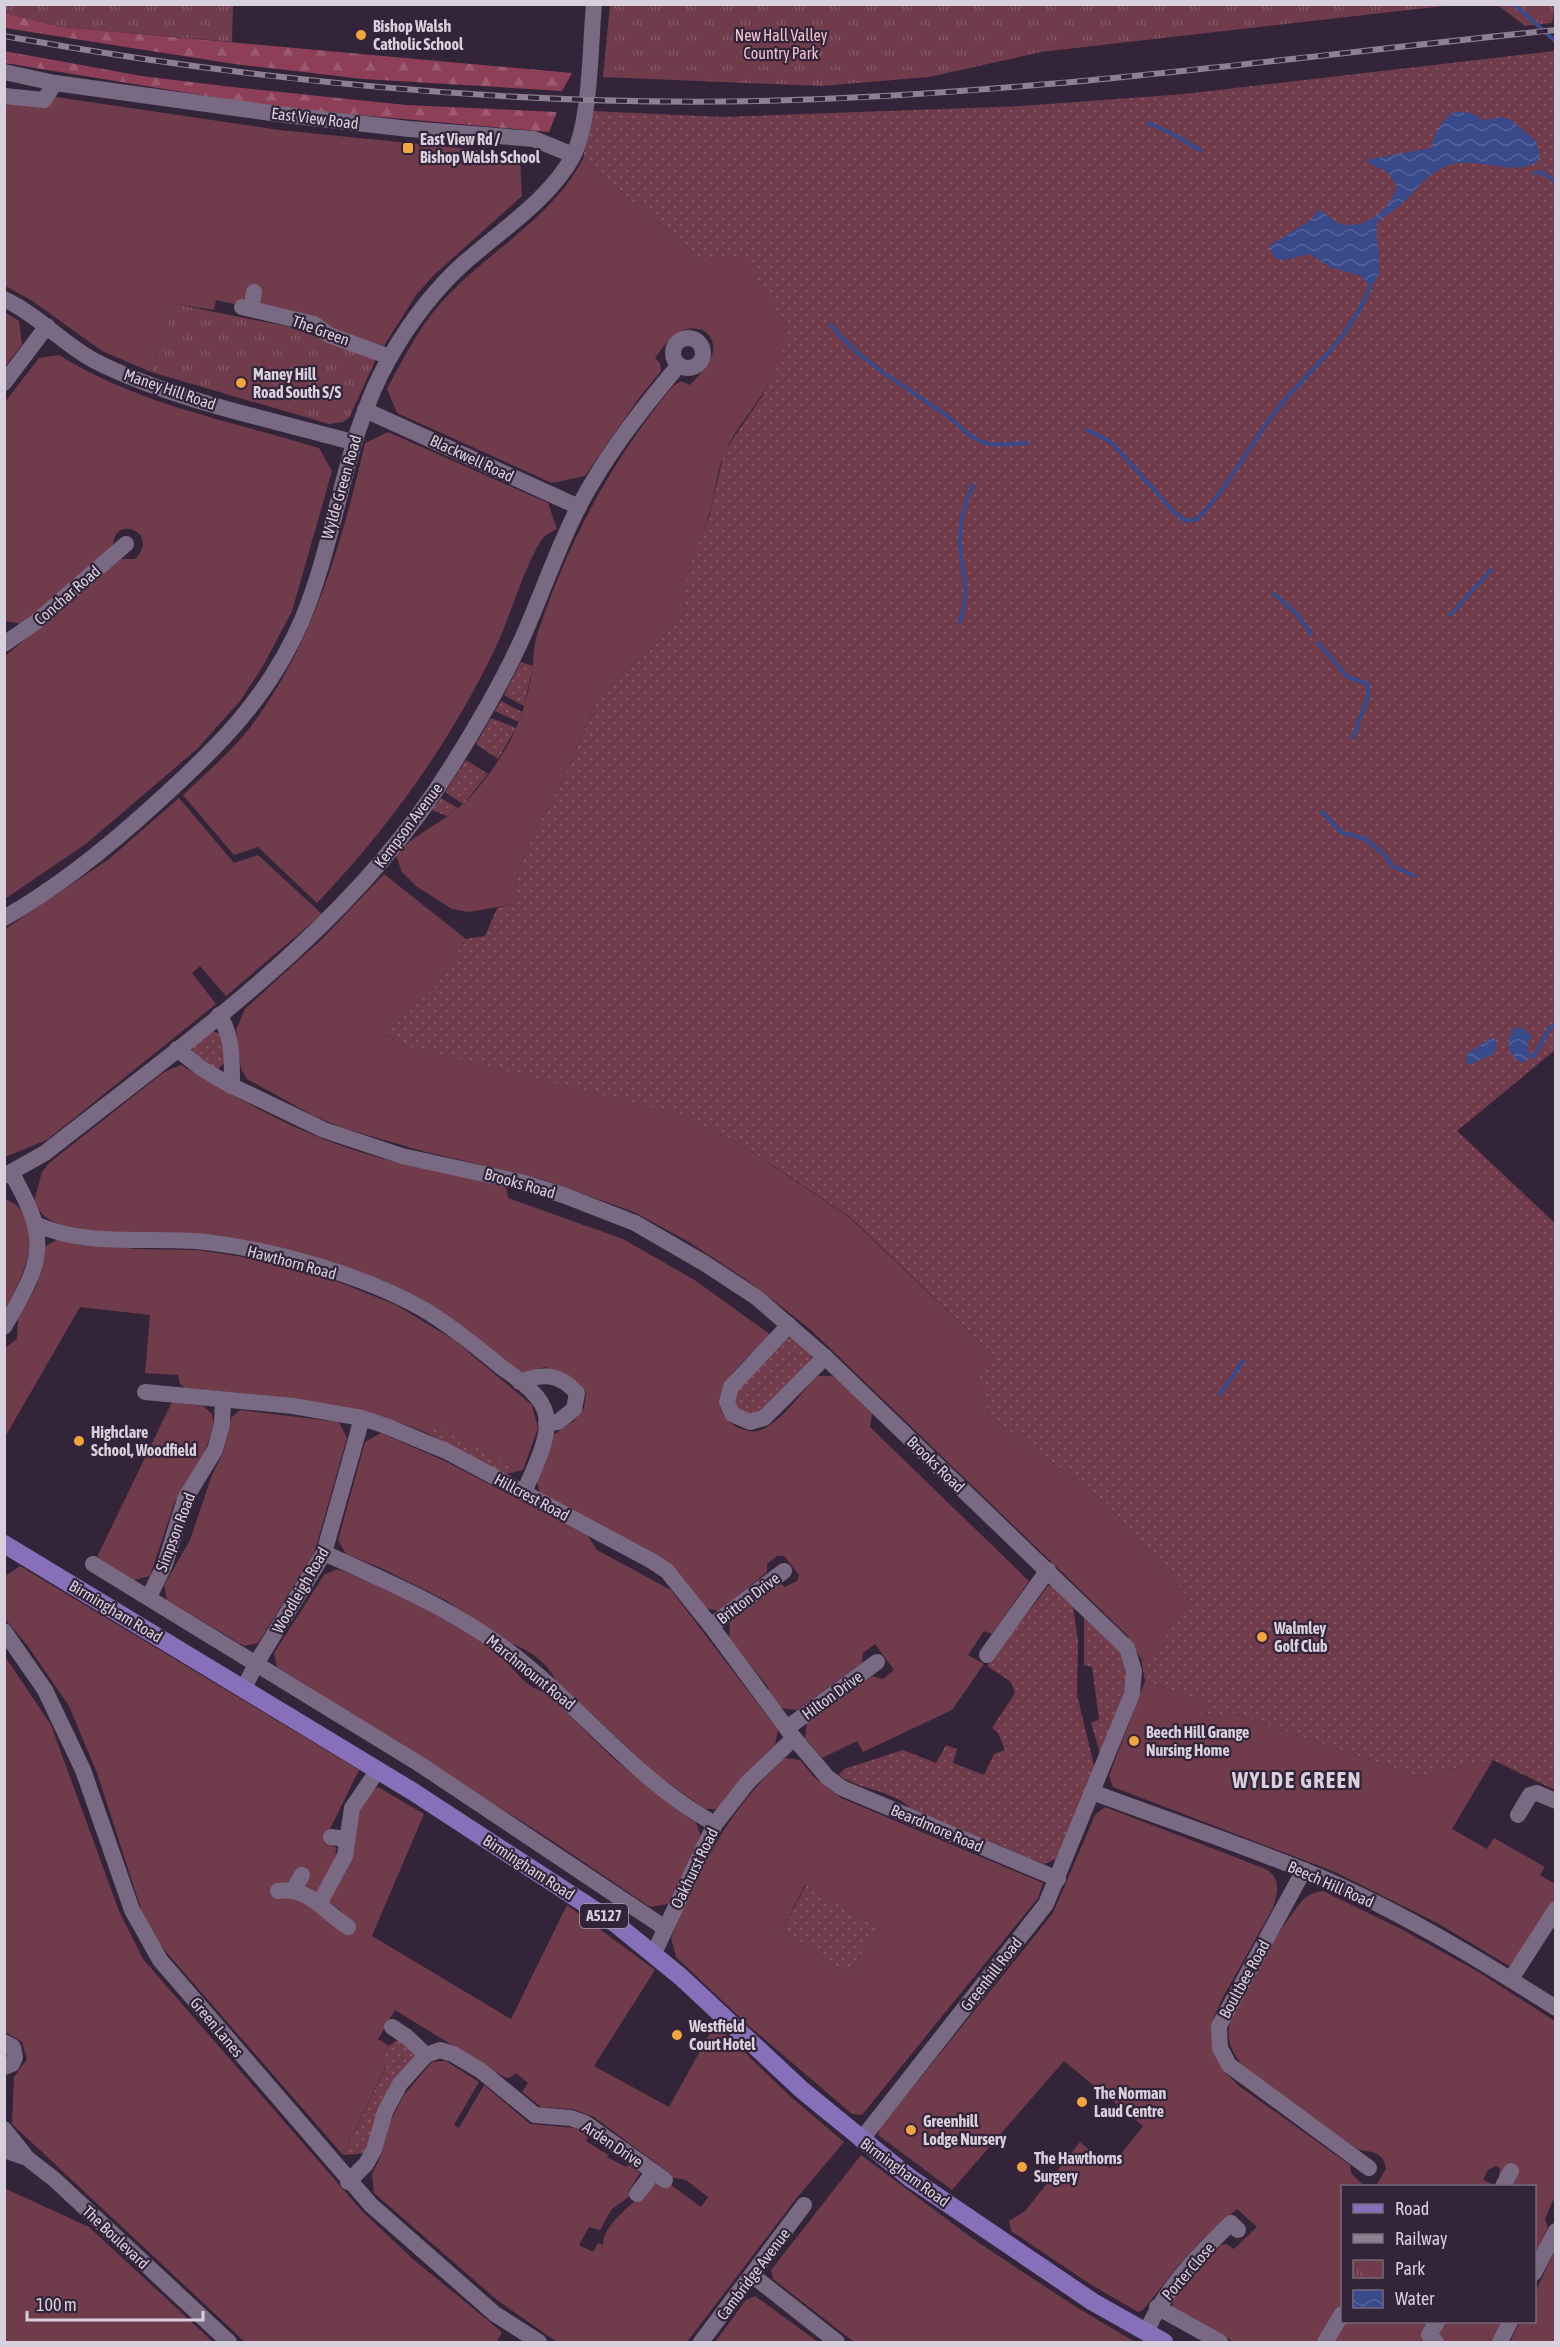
<svg xmlns="http://www.w3.org/2000/svg" width="1560" height="2347" font-family="'Asap Condensed',sans-serif">
<style>
.grass{fill:url(#grass-dots)}
.forest{fill:url(#forest-firs)}
.park{fill:url(#park-tufts)}
.garden{fill:#703b4b;fill-rule:evenodd}
.water{fill:url(#water-waves)}
.lines{fill:none;stroke-linecap:round;stroke-linejoin:round}
.stream{stroke:#394a8b;stroke-width:4}
.minor{stroke:#7a6982;stroke-width:16}
.major{stroke:#8770b9;stroke-width:18}
.rail-casing{stroke:#8c8091;stroke-width:6}
.rail{stroke:#34243a;stroke-width:4;stroke-dasharray:11;stroke-linecap:butt}
.poi-dot{fill:#f1a540;stroke:#34243a;stroke-width:2}
.labels{text-anchor:middle;stroke-width:4.5;stroke-linejoin:round;paint-order:stroke}
.shield{fill:#34243a;stroke:#a89cad;stroke-width:1.5}
.shield-label{font-size:15px;font-weight:bold;fill:#d9d0de}
.poi-label{font-size:16px;font-weight:bold;fill:#d9d0de;stroke:#34243a;text-anchor:start}
.park-label{font-size:16px;fill:#f2c3cf;stroke:#34243a}
.street-label{font-size:16px;fill:#d9d0de;stroke:#34243a}
.district-label{font-size:22px;font-weight:bold;letter-spacing:1.5px;fill:#d9d0de;stroke:#34243a}
</style>
<defs>
<pattern id="grass-dots" width="8" height="8" patternUnits="userSpaceOnUse" patternTransform="scale(1.5)"><rect width="8" height="8" fill="#703b4b"/><path d="M2 2h.1M6 6h.1" fill="none" stroke="#845664" stroke-width="1.8" stroke-linecap="round"/></pattern>
<pattern id="forest-firs" width="22" height="20" patternUnits="userSpaceOnUse" patternTransform="scale(1.5)"><rect width="22" height="20" fill="#8d3f58"/><path d="M5 1l3.5 6h-7zM16 11l3.5 6h-7z" fill="#9c5a70"/></pattern>
<pattern id="park-tufts" width="24" height="20" patternUnits="userSpaceOnUse" patternTransform="scale(1.5)"><rect width="24" height="20" fill="#703b4b"/><path d="M3 7l-1-3M5 7V3M7 7l1-3M15 17l-1-3M17 17v-4M19 17l1-3" fill="none" stroke="#845664"/></pattern>
<pattern id="water-waves" width="16" height="10" patternUnits="userSpaceOnUse" patternTransform="scale(1.5)"><rect width="16" height="10" fill="#394a8b"/><path d="M0 5q4-4 8 0t8 0" fill="none" stroke="#55639b"/></pattern>
</defs>
<rect width="100%" height="100%" fill="#34243a"/>
<g class="grass">
<polygon points="1555,51 1555,1050 1457,1131 1555,1223 1555,1790 1493,1760 1418,1776 1229,1712 1226,1721 1204,1712 1207,1702 1145,1681 1141,1659 1143,1661 1191,1601 1105,1502 988,1415 978,1371 994,1355 850,1217 745,1147 680,1115 400,1045 386,1033 434,988 466,939 485,936 497,908 515,904 515,886 524,854 565,775 600,693 665,636 685,611 683,589 688,568 710,514 724,452 763,395 779,362 783,321 771,302 703,261 583,159 592,111 724,117 1022,106 1184,94"/>
<polygon points="521,662 533,666 524,706 504,695"/>
<polygon points="501,701 522,712 519,722 495,711"/>
<polygon points="491,718 516,728 498,759 476,744"/>
<polygon points="466,760 488,774 463,804 445,792"/>
<polygon points="441,798 458,808 447,816 432,810"/>
<polygon points="210,1031 220,1033 226,1061 218,1069 192,1052 193,1045"/>
<polygon points="792,1337 811,1354 812,1359 765,1412 740,1415 733,1396 787,1338"/>
<polygon points="433,1423 519,1471 506,1474 427,1433"/>
<path d="M1048,1586h5l20,20 5,35 -1,53 17,72 -38,93 -12,5 -133,-55c-19,-20 -50,-18 -72,-34l5,-6 59,-19 33,13 10,-18 11,4 -4,14 31,12 10,-21 11,-4 -7,-17 -6,-5 23,-35 -4,-11 -24,-16z"/>
<path d="M1084,1616c12,11 27,22 36,36 18,29 -9,73 -20,101l-9,-30 8,-4 -7,-52 -8,-2z"/>
<polygon points="806,1885 880,1929 847,1973 782,1930"/>
<polygon points="399,2039 413,2051 415,2057 367,2153 343,2155 387,2065 382,2058 389,2046"/>
</g>
<g class="forest">
<polygon points="5,13 62,27 572,73 562,91 363,79 234,64 5,28"/>
<polygon points="4,51 142,76 232,87 406,105 557,112 549,132 280,108 5,63"/>
</g>
<g class="park">
<polygon points="5,4 233,5 232,42 62,27 5,13"/>
<polygon points="610,5 610,4 1452,5 1041,52 929,77 821,86 603,77"/>
<polygon points="1498,5 1555,5 1552,23 1525,26"/>
<polygon points="175,304 290,327 376,359 349,418 343,422 329,424 151,372"/>
</g>
<g class="garden">
<polygon points="56,97 279,130 469,149 520,158 522,196 434,275 416,295 384,346 262,306 260,301 248,296 234,304 216,300 214,310 175,304 151,372 102,351 31,300 5,286 4,104"/>
<path d="M583,159l120,102 40,-6 40,66c11,51 -39,89 -58,131 -9,18 -9,43 -16,62 -11,37 -27,57 -24,97l-20,25 -65,57 -35,82 -41,79 -9,32v18l-46,8 -17,-3 -36,-23 -14,-14 -6,-16c15,-20 38,-29 57,-44 23,-17 43,-46 57,-71 11,-21 18,-45 22,-69 2,-13 1,-27 6,-40 32,-94 72,-169 135,-246l8,-5 9,4c14,-15 37,-37 13,-55 -25,-7 -34,10 -48,28l5,5 1,8 -22,27 -54,78 -33,7 -155,-70 -10,-24c18,-34 36,-69 63,-96 44,-45 103,-77 133,-134z"/>
<polygon points="5,312 19,321 22,344 5,367"/>
<path d="M59,355c80,50 172,66 260,93l13,23 -40,140 -29,55 -23,35 -43,48 -110,94 -82,56v-243l116,-97h14c27,-26 -23,-47 -22,-11l-90,76 -18,-3v-219l34,-44z"/>
<path d="M388,432l160,71 9,26c-4,2 -9,4 -12,7 -15,15 -35,80 -46,104 -44,96 -109,187 -182,263l-59,-56 -24,8 -51,-60c22,-21 46,-41 65,-65 64,-82 94,-187 117,-287z"/>
<polygon points="179,798 234,863 258,855 322,914 226,996 200,966 192,973 216,1004 47,1140 5,1157 5,929 109,859"/>
<polygon points="384,874 466,939 434,988 386,1034 401,1045 680,1115 745,1147 849,1217 994,1355 979,1371 988,1415 1105,1502 1191,1601 1148,1661 1141,1659 1127,1635 811,1330 751,1283 689,1242 634,1212 541,1179 422,1151 343,1128 314,1116 247,1079 241,1069 236,1030 245,1009 323,938"/>
<path d="M181,1065c58,35 120,70 186,89 45,14 93,20 139,33l2,11 115,41 73,42 75,54c-19,19 -75,61 -40,88 8,6 20,11 30,7 19,-7 42,-39 56,-54h16l39,37 -2,14 159,154 -37,53 -8,-3 -16,24 16,9 -32,46 -89,42 -6,-11 -35,17 -17,-20 2,-15 65,-47 11,3 11,-9 -19,-26 -12,9 -1,10 -65,47 -17,-2 -11,-15 -1,-6 -39,-48 1,-17 46,-36 5,-2 4,3 12,-6 2,-6 -15,-19h-7l-10,8v8l-48,39 -14,-3 -22,-30 -143,-85 -4,-14 17,-44 21,-14 10,-13 2,-16 -9,-10 -32,-15 -24,6 -164,-101 -281,-44c-20,-4 -33,-7 -42,-27l8,-29 7,-9 115,-91z"/>
<path d="M5,1199c4,2 12,5 15,10 23,28 0,75 -15,100z"/>
<path d="M57,1240l79,9 62,1 65,10 63,17 70,28 58,35 78,65 6,23 -15,42 -4,1 -86,-47 -6,9c-81,-34 -157,-36 -242,-45l-5,-4 -2,-9 -33,-2 5,-58 -70,-8 -75,130v-89l12,-9 1,-20 19,-34 7,-38z"/>
<polygon points="172,1402 203,1406 212,1414 214,1424 204,1455 175,1501 150,1576 134,1580 97,1557"/>
<polygon points="240,1410 339,1422 347,1438 314,1554 258,1643 244,1646 167,1600 164,1585 190,1540 212,1475 223,1453 231,1418"/>
<path d="M381,1433l64,28 143,75 9,14 74,40 107,140 -3,15 -29,28 -29,36h-12l-49,-35 -101,-94c-4,-14 -29,-33 -44,-36l-64,-43 -64,-32 -37,-15 -8,-14 27,-98z"/>
<path d="M20,1566l339,204 -35,71 13,7 -2,4 5,2 -21,38 20,24 2,-5 -13,-10c8,-23 29,-107 50,-114l46,27 -52,122 139,83 56,-114 88,65 -61,96 75,41 46,-83 76,73 53,45 -49,58 -108,142h-130l-60,-42 -123,-107 -2,-19 9,-18 9,-34 14,-27 28,-33 14,-1 33,21 -25,43 5,3 25,-43 46,39 45,4 14,7 -3,6 22,14 -1,2 19,10 3,-2 11,8 -12,19 3,3 -20,15 -11,20 -11,-3 -10,18 14,7 5,-9 5,2c0,-23 35,-44 50,-61l14,-2 34,25 7,-10 -22,-17 -15,-3 1,-2 -78,-58 -21,-8 -32,-2 -19,-15 6,-9 -12,-10 -7,5 -5,-1 -109,-67 -17,29 11,7 -7,12 5,6 -44,91 -183,-210 -18,-33 -45,-139 -28,-67 -42,-61 -22,-26 -1,-42z"/>
<path d="M337,1569c57,21 114,48 162,86 14,11 26,34 45,36l71,69 81,63 5,13 -33,68 -18,3 -99,-67 -274,-173 -3,-14 50,-78z"/>
<polygon points="4,1655 51,1725 119,1911 143,1959 362,2211 414,2260 502,2332 497,2342 245,2342 12,2124 14,2077 27,2059 22,2042 5,2032"/>
<polygon points="1145,1681 1208,1702 1205,1713 1226,1720 1229,1712 1418,1776 1493,1760 1452,1829 1487,1849 1494,1838 1545,1867 1540,1875 1555,1884 1555,1901 1514,1969 1439,1924 1335,1872 1113,1787 1109,1776"/>
<path d="M785,1758l15,2 14,17 27,21 202,85 -5,15 -176,217 -10,-1 -103,-88 -73,-69 -5,-19c31,-73 54,-125 114,-180zM805,1885l75,44 -33,44 -65,-43z"/>
<path d="M1105,1807l161,62c15,9 12,24 7,39l-50,89 -10,22 10,51 16,16 111,79 1,8 12,12 -21,1v119l-22,37h-86l-61,-35 -1,-9 49,-53 5,-1 8,5 23,-22 -20,-18 -32,28 -27,29 -35,44 -5,2 -48,-28 -79,-53 -2,-10 16,-10 55,-69 30,26 33,-42 -79,-65 -112,129 -74,-55 2,-7 173,-215 42,-98z"/>
<path d="M1323,1891l80,39 74,41 78,50v175l-10,23 3,9 -13,27 -1,-69h-23l-12,-10 1,-8 -4,-2 -8,4 -5,10 15,6h-117l-4,-2 9,-15c-2,-16 -12,-17 -26,-19 -5,-1 -12,-8 -17,-11l-97,-70c-11,-12 -19,-24 -17,-41 1,-17 60,-115 74,-128 6,-6 12,-8 20,-9z"/>
<polygon points="861,2155 976,2241 1073,2305 1135,2342 854,2342 773,2279 771,2270"/>
<polygon points="4,2188 89,2227 213,2342 5,2342"/>
<polygon points="1555,2250 1555,2342 1510,2342 1520,2322 1534,2322 1535,2293"/>
<polygon points="755,2296 818,2342 715,2342 746,2300"/>
<polygon points="1344,2322 1430,2322 1427,2342 1332,2342"/>
<polygon points="1445,2322 1502,2322 1492,2342 1446,2342 1438,2337"/>
</g>
<g class="water">
<path d="M1455,111l16,2 12,7 19,-3 9,3 25,21 4,14 -2,6c-25,18 -62,-7 -91,5 -18,8 -24,15 -36,29 -9,10 -22,18 -33,26 -6,20 11,52 -8,65l-9,-10 -31,-9 -21,-13 -24,6 -11,-2 -5,-12 43,-27 6,-9c8,2 13,10 20,13 26,9 53,-14 59,-37l-10,-14 -20,-10 3,-3 61,-11c5,-18 9,-26 24,-37z"/>
<path d="M1515,1027l10,2 7,8 -4,5v17l-4,4c-18,-6 -19,-23 -9,-36z"/>
<polygon points="1492,1037 1496,1041 1497,1047 1494,1054 1471,1064 1465,1063 1468,1053"/>
</g>
<g class="lines">
<g class="stream">
<polyline points="1514,4 1556,42"/>
<polyline points="1148,123 1167,131 1200,150"/>
<polyline points="1535,173 1540,172 1556,181"/>
<path d="M831,325c31,40 81,64 120,94 11,8 20,20 34,24 13,3 28,1 42,0"/>
<path d="M1087,430l24,12 62,69 11,9h12c32,-32 51,-71 78,-107 33,-42 78,-75 96,-127"/>
<polyline points="1274,594 1297,614 1311,634"/>
<polyline points="1450,615 1491,570"/>
<path d="M960,622c11,-35 2,-45 0,-78 -1,-21 5,-41 13,-59"/>
<polyline points="1318,643 1348,677 1368,684 1368,696 1353,738"/>
<polyline points="1322,812 1341,832 1365,839 1385,855 1392,866 1415,876"/>
<polyline points="1529,1055 1534,1056 1549,1029 1556,1023"/>
<polyline points="1220,1394 1243,1361"/>
</g>
<g class="minor">
<polyline points="4,72 55,83 286,115 409,129 534,139 573,155"/>
<polyline points="4,96 44,100 55,83"/>
<path d="M4,299c34,16 59,45 91,62 74,38 177,59 258,81"/>
<polyline points="242,307 314,324 329,335 390,357"/>
<polyline points="251,309 254,292"/>
<circle cx="688" cy="353" r="15"/>
<polyline points="4,383 47,326"/>
<polyline points="365,410 579,507"/>
<polyline points="4,644 36,622 126,544"/>
<path d="M4,918c55,-31 104,-71 150,-113 62,-56 114,-106 148,-185 36,-86 41,-181 88,-263 20,-35 44,-67 74,-94 35,-31 87,-65 109,-107 18,-36 17,-110 21,-152"/>
<path d="M219,1015c13,19 13,42 13,65l-2,5"/>
<polyline points="177,1049 201,1068 230,1085 324,1130 402,1156 521,1182 563,1195 635,1223 704,1263 756,1297 825,1357 1127,1648 1134,1671 1132,1694 1046,1904 861,2140"/>
<path d="M4,1176l41,-23c146,-115 306,-225 406,-386 25,-40 50,-82 70,-126 20,-44 35,-90 57,-133 27,-52 63,-98 101,-143"/>
<path d="M35,1224c53,24 115,12 171,18 68,8 157,33 217,67 27,16 53,37 77,57 16,12 42,28 46,49 5,24 -14,56 -22,78"/>
<polyline points="789,1325 731,1387 727,1402 732,1414 750,1422 764,1418 825,1357"/>
<path d="M4,1327c18,-31 41,-65 31,-102 -4,-18 -15,-35 -23,-52"/>
<path d="M520,1382c23,-9 39,-9 57,11l-3,16 -16,13 -12,1"/>
<polyline points="145,1392 293,1406 362,1418 386,1426 446,1451 652,1561 667,1571 711,1626 794,1738 827,1777 842,1788 1058,1879"/>
<path d="M324,1553c72,32 142,62 203,113 63,52 115,118 188,158"/>
<polyline points="93,1564 421,1765 665,1928"/>
<polyline points="149,1597 165,1564 185,1499 215,1450 222,1424 223,1400"/>
<polyline points="711,1626 784,1571"/>
<polyline points="4,1631 45,1690 83,1770 132,1910 160,1960 371,2205 495,2314 539,2342"/>
<polyline points="987,1655 1048,1570"/>
<polyline points="244,1688 257,1662 324,1553 362,1418"/>
<polyline points="787,1728 877,1662"/>
<path d="M1092,1792c70,26 142,50 211,78 89,36 171,86 253,138"/>
<polyline points="1518,1815 1530,1795 1537,1793 1556,1801"/>
<polyline points="331,1837 347,1839"/>
<polyline points="1304,1870 1219,2026 1220,2048 1229,2065 1369,2168"/>
<polyline points="294,1889 302,1875"/>
<path d="M278,1891c32,-4 46,21 70,36"/>
<polyline points="319,1904 345,1856 352,1808 378,1770"/>
<polyline points="654,1953 715,1824 748,1782 794,1738"/>
<polyline points="1511,1979 1556,1909"/>
<polyline points="392,2027 407,2037 426,2055"/>
<polyline points="4,2042 13,2047 15,2057 12,2064 4,2067"/>
<polyline points="4,2129 24,2154"/>
<polyline points="4,2150 27,2158 54,2179 229,2342"/>
<polyline points="348,2182 366,2164 374,2150 385,2112 400,2084 426,2055 440,2050 453,2054 480,2070 535,2115 571,2118 585,2123 665,2180"/>
<polyline points="1503,2186 1511,2171"/>
<polyline points="637,2194 654,2172"/>
<polyline points="1534,2273 1556,2231"/>
<polyline points="752,2275 837,2342"/>
<polyline points="1157,2307 1220,2342"/>
<path d="M1146,2333c18,-44 52,-78 85,-110l7,7"/>
<polyline points="701,2342 804,2205"/>
<polyline points="1325,2342 1342,2314"/>
<polyline points="1436,2342 1429,2335 1437,2322"/>
<polyline points="1500,2342 1510,2322"/>
</g>
<polyline class="major" points="4,1544 412,1791 616,1924 681,1977 802,2090 910,2178 1093,2302 1164,2342"/>
<g class="rail-casing">
<path id="rail" d="M4,36c250,45 503,70 756,65 267,-6 531,-44 796,-71"/>
</g>
<use href="#rail" class="rail"/>
</g>
<g class="poi-dot">
<circle cx="361" cy="35" r="6"/>
<rect x="402" y="142" width="12" height="12" rx="3"/>
<circle cx="241" cy="383" r="6"/>
<circle cx="79" cy="1441" r="6"/>
<circle cx="1262" cy="1637" r="6"/>
<circle cx="1134" cy="1741" r="6"/>
<circle cx="677" cy="2035" r="6"/>
<circle cx="1082" cy="2102" r="6"/>
<circle cx="911" cy="2130" r="6"/>
<circle cx="1022" cy="2167" r="6"/>
</g>
<g class="labels">
<rect class="shield" x="580" y="1904" width="48" height="24" rx="4.5"/>
<g class="shield-label">
<text x="604" y="1921">A5127</text>
</g>
<g class="poi-label">
<text x="373" y="32">Bishop Walsh<tspan x="373" dy="18">Catholic School</tspan></text>
<text x="420" y="145">East View Rd /<tspan x="420" dy="18">Bishop Walsh School</tspan></text>
<text x="253" y="380">Maney Hill<tspan x="253" dy="18">Road South S/S</tspan></text>
<text x="91" y="1438">Highclare<tspan x="91" dy="18">School, Woodfield</tspan></text>
<text x="1274" y="1634">Walmley<tspan x="1274" dy="18">Golf Club</tspan></text>
<text x="1146" y="1738">Beech Hill Grange<tspan x="1146" dy="18">Nursing Home</tspan></text>
<text x="689" y="2032">Westfield<tspan x="689" dy="18">Court Hotel</tspan></text>
<text x="1094" y="2099">The Norman<tspan x="1094" dy="18">Laud Centre</tspan></text>
<text x="923" y="2127">Greenhill<tspan x="923" dy="18">Lodge Nursery</tspan></text>
<text x="1034" y="2164">The Hawthorns<tspan x="1034" dy="18">Surgery</tspan></text>
</g>
<g class="park-label">
<text x="781" y="41">New Hall Valley<tspan x="781" dy="18">Country Park</tspan></text>
</g>
<g class="street-label">
<text transform="translate(315 118) rotate(7)" y="6">East View Road</text>
<text transform="translate(321 330) rotate(20)" y="6">The Green</text>
<text transform="translate(170 389) rotate(19)" y="6">Maney Hill Road</text>
<text transform="translate(472 458) rotate(25)" y="6">Blackwell Road</text>
<text transform="translate(341 487) rotate(-74)" y="6">Wylde Green Road</text>
<text transform="translate(67 595) rotate(-41)" y="6">Conchar Road</text>
<text transform="translate(408 825) rotate(-53)" y="6">Kempson Avenue</text>
<text transform="translate(520 1183) rotate(16)" y="6">Brooks Road</text>
<text transform="translate(292 1262) rotate(15)" y="6">Hawthorn Road</text>
<text transform="translate(936 1464) rotate(44)" y="6">Brooks Road</text>
<text transform="translate(532 1497) rotate(28)" y="6">Hillcrest Road</text>
<text transform="translate(175 1532) rotate(-69)" y="6">Simpson Road</text>
<text transform="translate(300 1590) rotate(-60)" y="6">Woodleigh Road</text>
<text transform="translate(748 1598) rotate(-37)" y="6">Britton Drive</text>
<text transform="translate(116 1611) rotate(31)" y="6">Birmingham Road</text>
<text transform="translate(531 1672) rotate(39)" y="6">Marchmount Road</text>
<text transform="translate(832 1695) rotate(-36)" y="6">Hilton Drive</text>
<text transform="translate(937 1828) rotate(23)" y="6">Beardmore Road</text>
<text transform="translate(529 1867) rotate(33)" y="6">Birmingham Road</text>
<text transform="translate(694 1868) rotate(-64)" y="6">Oakhurst Road</text>
<text transform="translate(1331 1884) rotate(24)" y="6">Beech Hill Road</text>
<text transform="translate(991 1974) rotate(-52)" y="6">Greenhill Road</text>
<text transform="translate(1244 1979) rotate(-61)" y="6">Boultbee Road</text>
<text transform="translate(217 2027) rotate(50)" y="6">Green Lanes</text>
<text transform="translate(613 2144) rotate(34)" y="6">Arden Drive</text>
<text transform="translate(905 2172) rotate(36)" y="6">Birmingham Road</text>
<text transform="translate(116 2237) rotate(43)" y="6">The Boulevard</text>
<text transform="translate(1188 2271) rotate(-49)" y="6">Porter Close</text>
<text transform="translate(753 2274) rotate(-53)" y="6">Cambridge Avenue</text>
</g>
<g class="district-label">
<text x="1297" y="1788">WYLDE GREEN</text>
</g>
</g>
<rect width="1560" height="2347" fill="none" stroke="#d9d0de" stroke-width="12"/>
<rect x="1341" y="2185" width="195" height="138" fill="#34243a" stroke="#76697c" stroke-width="1.5"/>
<rect x="1353" y="2204" width="30" height="9" fill="#8770b9" stroke="#76697c" stroke-width="1.5"/>
<text x="1395" y="2215" font-size="18" fill="#d9d0de">Road</text>
<rect x="1353" y="2234" width="30" height="9" fill="#8c8091" stroke="#76697c" stroke-width="1.5"/>
<text x="1395" y="2245" font-size="18" fill="#d9d0de">Railway</text>
<rect x="1353" y="2260" width="30" height="18" fill="url(#park-tufts)" stroke="#76697c" stroke-width="1.5"/>
<text x="1395" y="2275" font-size="18" fill="#d9d0de">Park</text>
<rect x="1353" y="2290" width="30" height="18" fill="url(#water-waves)" stroke="#76697c" stroke-width="1.5"/>
<text x="1395" y="2305" font-size="18" fill="#d9d0de">Water</text>
<path d="M27 2311v9h176v-9" fill="none" stroke="#d9d0de" stroke-width="3"/>
<text x="36" y="2311" font-size="18" fill="#d9d0de" stroke="#34243a" stroke-width="4.5" paint-order="stroke">100 m</text>
</svg>
